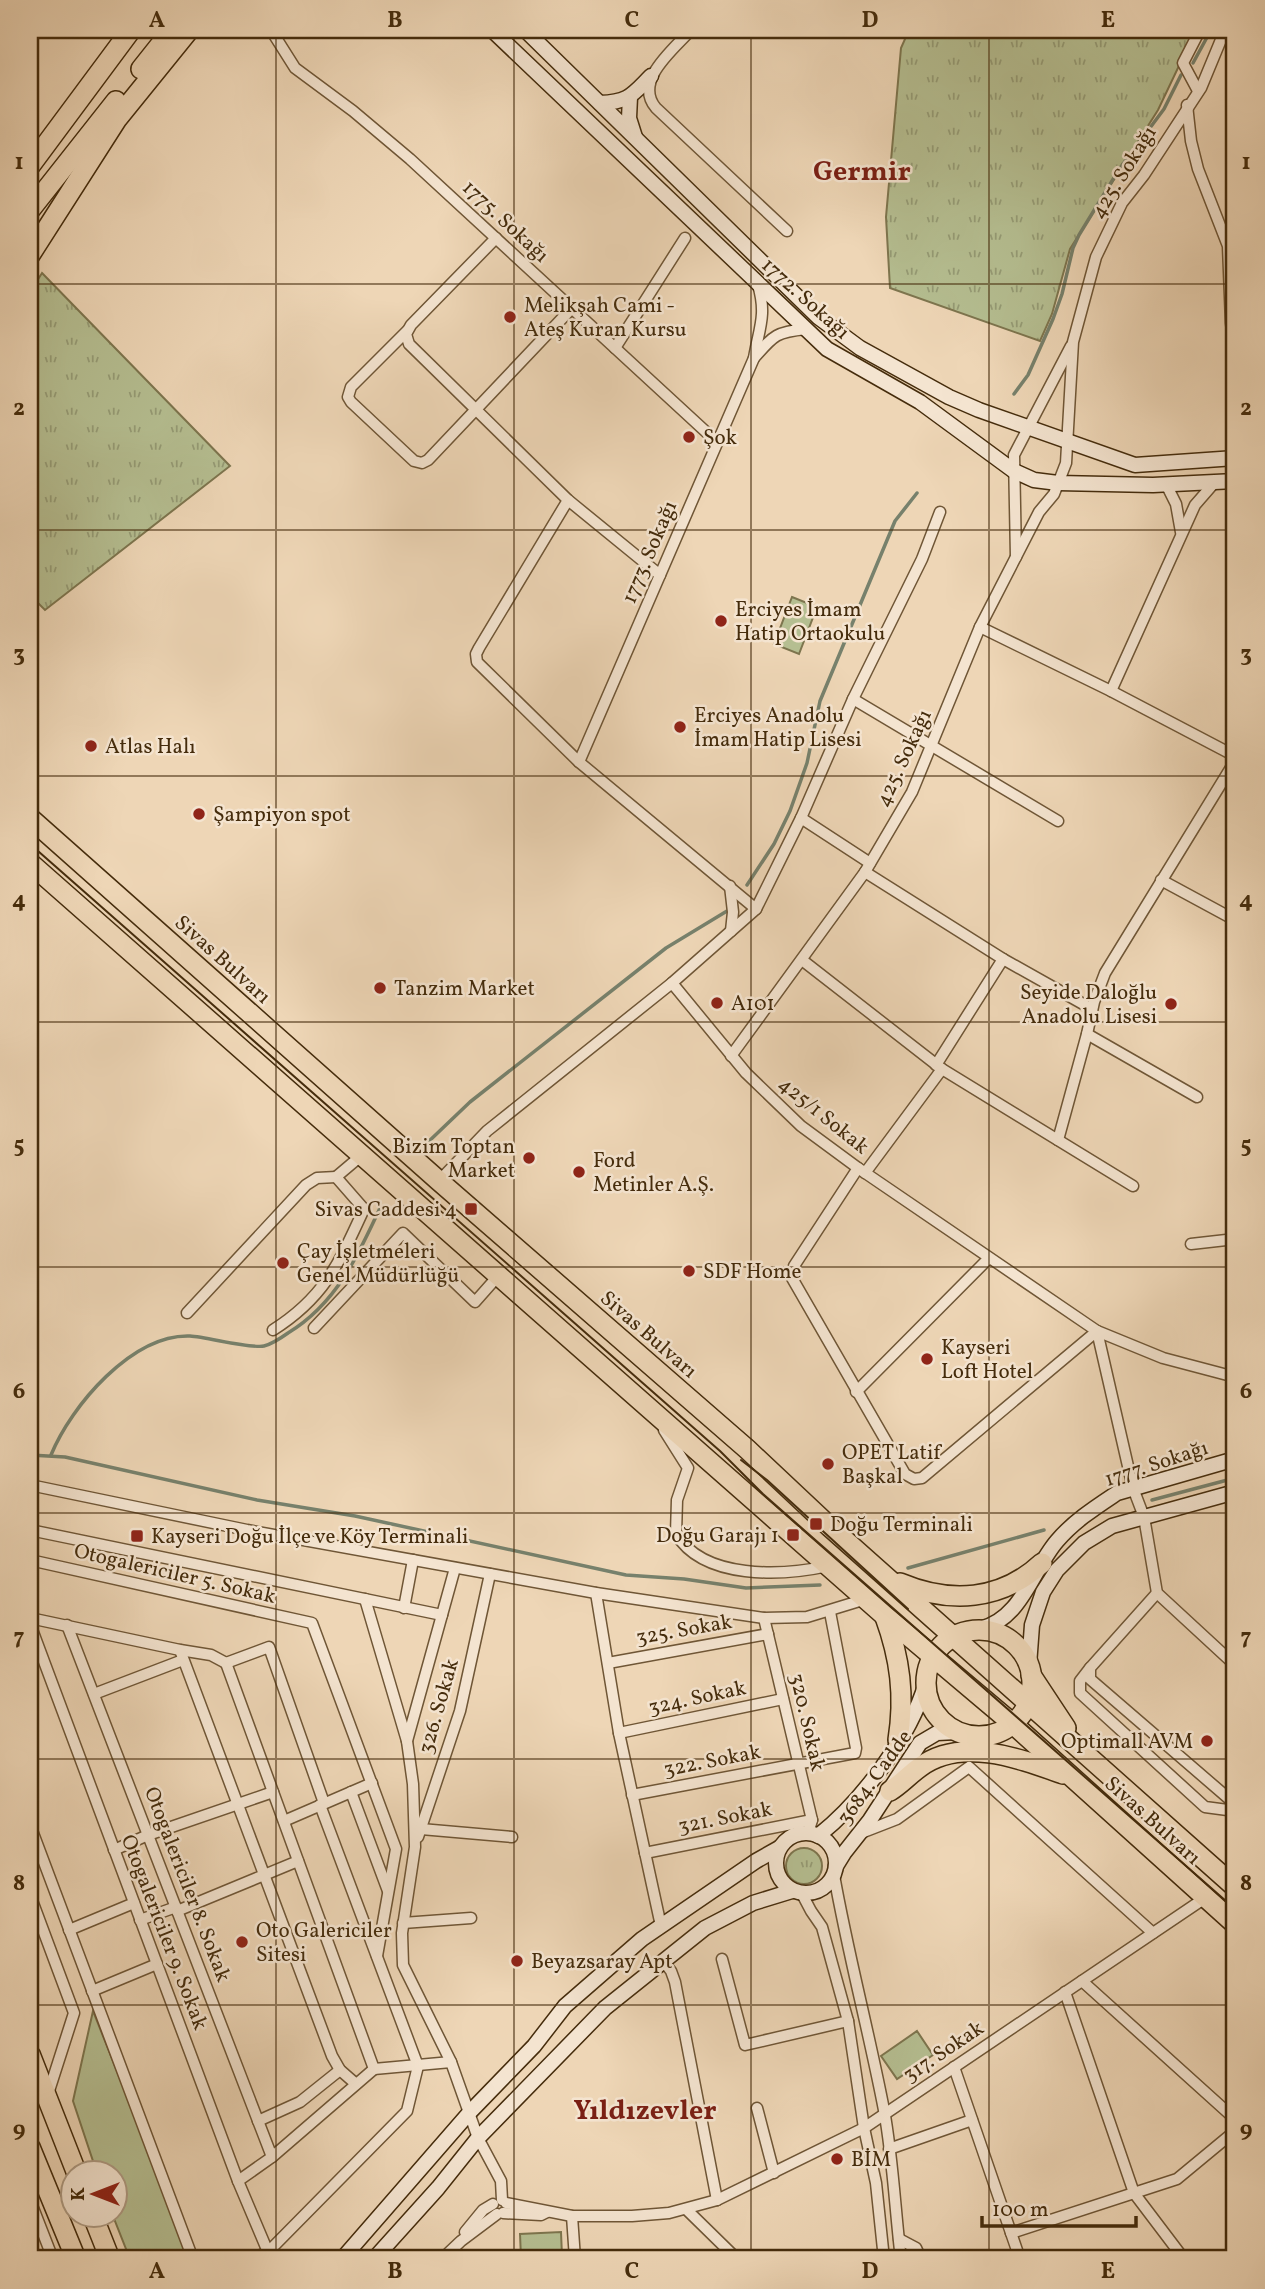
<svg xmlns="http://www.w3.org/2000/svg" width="1265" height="2289" font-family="Vollkorn,serif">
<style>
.grass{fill:url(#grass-tufts);stroke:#7d754e;stroke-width:2}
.park{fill:#b5be91;stroke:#7d754e;stroke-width:2}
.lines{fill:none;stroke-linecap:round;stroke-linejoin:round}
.stream{stroke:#77816c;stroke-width:3.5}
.street-casing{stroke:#6f5636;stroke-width:13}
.secondary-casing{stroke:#452c0c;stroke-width:17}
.highway-casing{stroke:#452c0c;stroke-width:22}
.street{stroke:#f4e4d0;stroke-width:10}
.secondary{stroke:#f4e4d0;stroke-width:14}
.highway{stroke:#eed6b6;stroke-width:19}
.tram{stroke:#452c0c;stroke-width:2}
.grid{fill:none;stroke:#452c0c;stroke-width:2;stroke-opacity:0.55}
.poi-dot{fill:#8f2418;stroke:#f4e4d0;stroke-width:2.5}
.labels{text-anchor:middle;stroke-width:5;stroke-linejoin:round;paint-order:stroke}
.street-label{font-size:21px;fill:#452c0c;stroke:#f4e4d0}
.poi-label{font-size:21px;fill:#452c0c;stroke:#f4e4d0;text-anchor:start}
.district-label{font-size:28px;font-weight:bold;fill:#7a1f14;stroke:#f4e4d0}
.neatline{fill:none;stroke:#452c0c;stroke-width:2.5}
.grid-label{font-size:23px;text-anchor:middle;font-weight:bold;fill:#452c0c}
</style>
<defs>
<pattern id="grass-tufts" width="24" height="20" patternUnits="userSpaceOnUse" patternTransform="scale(1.75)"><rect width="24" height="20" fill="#b5be91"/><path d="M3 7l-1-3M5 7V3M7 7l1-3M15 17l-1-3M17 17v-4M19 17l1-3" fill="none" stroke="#959b75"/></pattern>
</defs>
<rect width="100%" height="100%" fill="#eed6b6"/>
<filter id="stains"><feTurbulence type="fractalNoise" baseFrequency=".00286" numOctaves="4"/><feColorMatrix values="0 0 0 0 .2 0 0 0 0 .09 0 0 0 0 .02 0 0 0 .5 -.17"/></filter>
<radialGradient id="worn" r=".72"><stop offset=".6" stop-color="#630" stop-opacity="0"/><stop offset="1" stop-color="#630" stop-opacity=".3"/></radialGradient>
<g class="grass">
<polygon points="909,30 1196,30 1158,110 1070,249 1052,314 1040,341 890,288 886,217 901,48"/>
<polygon points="42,273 230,466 45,610 30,595 30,292"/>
<circle cx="804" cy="1866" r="18"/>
</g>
<g class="park">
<polygon points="792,597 817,607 799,654 774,644"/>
<polygon points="93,2011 192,2259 130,2259 113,2216 116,2216 116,2174 97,2173 73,2101"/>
<polygon points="917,2031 933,2055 897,2079 881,2056"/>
<polygon points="561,2232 562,2256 521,2258 520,2234"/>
</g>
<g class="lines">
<g class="stream">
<polyline points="1193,63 1211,30"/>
<polyline points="1014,394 1028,375 1053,319 1062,294 1073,248 1079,235 1120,168 1164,109 1181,75"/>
<polyline points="747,885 774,844 790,811 807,763 820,701 895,521 917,493"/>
<polyline points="426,1144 470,1102 666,948 727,911"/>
<polyline points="30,1455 65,1457 257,1500 355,1516 626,1575 684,1579 746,1588 820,1585"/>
<path d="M51,1455c20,-49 81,-121 139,-119 17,1 61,13 74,10 8,-2 17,-8 24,-13 48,-29 70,-77 93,-127"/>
<polyline points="1152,1500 1235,1478"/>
<polyline points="908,1568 1044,1530"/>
</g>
<g class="street-casing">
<g id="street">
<polyline points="271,30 295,68 353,111 410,159 717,442"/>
<path d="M691,30c-18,20 -58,51 -35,78l131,123"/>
<polyline points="1198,91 1183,63 1200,30"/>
<polyline points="1187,105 1191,141 1198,169 1228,246 1231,323 1235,353"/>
<polyline points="496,238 411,325 406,334 409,344 568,500 660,575"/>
<polyline points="407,331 351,387 348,397 351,402 414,461 422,463 428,460 572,308"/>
<polyline points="615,348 685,238"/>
<path d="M754,358c20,-23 22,-26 52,-29"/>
<polyline points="1166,484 1176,504 1181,532"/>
<polyline points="568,500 479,648 476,654 477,662 579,762 756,909"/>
<polyline points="1016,557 1014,455 1071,346"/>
<polyline points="980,627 1111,691 1235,756"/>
<polyline points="1111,691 1195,505 1215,482"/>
<polyline points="853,699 1058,821"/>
<path d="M579,762l175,-404c5,-30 13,-43 4,-73"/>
<polyline points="801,818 870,863"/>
<polyline points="865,872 1003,959 1092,1009"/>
<polyline points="1161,880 1235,920"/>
<polyline points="730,886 733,912 731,931"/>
<polyline points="802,960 942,1069 1133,1186"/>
<polyline points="672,983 756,909 801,818 853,699 922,559 940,512"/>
<polyline points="1087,1034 1197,1097"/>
<polyline points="731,1056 865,872 912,792 980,627 1039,512 1054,494 1066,463 1073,342 1096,257 1122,203 1144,175 1201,88 1225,30"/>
<polyline points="936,1065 1003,959"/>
<polyline points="1058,1140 1087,1034 1094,1002 1105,973 1235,761"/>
<polyline points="858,1168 794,1266 792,1278 905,1474 914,1479 922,1478 1097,1331 1163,1358 1235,1377"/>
<polyline points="865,1173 942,1069"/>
<polyline points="439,1181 487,1131 672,983 746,1073 801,1126 858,1168 1097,1331 1133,1488 1144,1517 1157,1593 1235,1665"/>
<polyline points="1191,1244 1235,1239"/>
<polyline points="187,1313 306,1185 317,1178 336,1177"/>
<polyline points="314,1328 403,1233 475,1302 498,1276"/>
<path d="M273,1330c52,-33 66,-67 91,-121l-28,-32 26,-22"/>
<polyline points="856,1392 989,1258"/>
<path d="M664,1430l24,38 -11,32 -1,34c28,46 106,42 152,32"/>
<polyline points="30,1485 247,1530 596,1593 764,1618 807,1617 866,1599"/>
<polyline points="30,1530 442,1615"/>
<polyline points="30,1560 312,1623 396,1849 377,1956"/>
<polyline points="455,1568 407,1741 413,1784 415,1847 402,1933 403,1965 451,2062 478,2138 501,2181 502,2200"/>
<polyline points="596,1593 619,1733 661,1926"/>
<polyline points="1157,1593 1090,1668 1090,1679 1235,1804"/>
<polyline points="365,1599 407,1741"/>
<polyline points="404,1608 413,1560"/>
<polyline points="30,1618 180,1650 211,1655 226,1663"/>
<polyline points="764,1618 812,1820 808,1834"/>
<polyline points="30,1624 238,2181 268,2252 284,2259"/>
<polyline points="67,1625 272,2157"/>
<polyline points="180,1650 332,2056 340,2070 356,2084"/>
<polyline points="226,1663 374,2069"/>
<polyline points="226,1663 269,1647 324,1803"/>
<polyline points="608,1663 768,1634"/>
<polyline points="1090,1668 1080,1681 1080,1693 1205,1807 1235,1811"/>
<polyline points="94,1694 183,1660"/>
<polyline points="619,1733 783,1699"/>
<polyline points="351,1792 388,1891"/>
<polyline points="632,1795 855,1753 856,1748 830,1612"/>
<polyline points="284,1821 372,1783"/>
<polyline points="30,1825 193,2259"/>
<polyline points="421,1829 512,1837"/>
<polyline points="861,1833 897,1819 969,1767 1153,1933"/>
<polyline points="418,1837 460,1711 490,1574"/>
<polyline points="114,1850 148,1835 273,1792"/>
<polyline points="645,1853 812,1820"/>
<path d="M834,1875c14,79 35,157 50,235 9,49 11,100 17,149"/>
<polyline points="802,1894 811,1911 822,1927 848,2021 864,2128 876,2183 884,2259"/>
<polyline points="30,1895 74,2013 48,2094"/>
<polyline points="177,1911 298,1861"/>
<polyline points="140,1920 176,1907"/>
<polyline points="403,1923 471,1918"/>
<polyline points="69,1930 134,1903"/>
<polyline points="722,1959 745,2045 848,2021"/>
<polyline points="663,1961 671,1971 675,1982 717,2200"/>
<polyline points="1082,1981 1235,2119"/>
<polyline points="92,1991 157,1964"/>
<polyline points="1065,1992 1134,2193 1184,2259"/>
<polyline points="954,2067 1020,2259"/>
<polyline points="374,2069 451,2062"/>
<polyline points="757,2108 774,2173"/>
<polyline points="258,2121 300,2102 340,2070"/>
<polyline points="889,2149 972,2120"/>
<polyline points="238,2181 272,2157 374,2069"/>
<polyline points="30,2200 53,2259"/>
<polyline points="506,2203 572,2216 632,2216 669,2213 717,2200 864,2128 1205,1898"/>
<polyline points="687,2210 737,2259"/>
<polyline points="503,2213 541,2215 547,2212"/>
<polyline points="572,2216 575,2259"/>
<polyline points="465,2232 483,2210 493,2204"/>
<polyline points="1011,2233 1177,2179 1235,2131"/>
<polyline points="899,2239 916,2248 921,2259"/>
<polyline points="251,2259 268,2252 407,2111 418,2066 320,1805"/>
<polyline points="442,2259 461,2241 497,2214"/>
</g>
</g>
<g class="secondary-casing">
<g id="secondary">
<polyline points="492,30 827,349 920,402 1014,471 1034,480 1058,483 1153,485 1235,481"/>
<polyline points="525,30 818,317 860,348 949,397 979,410 1135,465 1235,458"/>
<polyline points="630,97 629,118 635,137"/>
<path d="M600,103c29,-1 32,-8 51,-27"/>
<path d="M980,1629c42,-10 52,-59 77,-88 17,-20 39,-34 60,-48l118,-34"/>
<polyline points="1029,1665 1032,1625 1043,1592 1057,1570 1084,1543 1112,1526 1235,1492"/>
<circle cx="806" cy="1863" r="30"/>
<path d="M818,1836c44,-35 92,-99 108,-153"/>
<polyline points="836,1866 844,1853 870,1820 920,1743 937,1733 957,1732"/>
<polyline points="342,2259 470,2112 534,2046 565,2006 642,1939 756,1861 779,1848"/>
<polyline points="374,2259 438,2188 478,2138 605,2008 705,1928 753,1903 792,1891"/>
</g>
</g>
<g class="highway-casing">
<g id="highway">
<polyline points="141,69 172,30"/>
<polyline points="30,166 131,30"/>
<polyline points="30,210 116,101"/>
<polyline points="30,255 117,119 189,30"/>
<polyline points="30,818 439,1181 747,1449 830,1527 1235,1887"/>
<polyline points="30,863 885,1616 1013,1724 1235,1924"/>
<path d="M900,1583c50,21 101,18 142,-20"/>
<path d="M885,1617c15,41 20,79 13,123"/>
<circle cx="979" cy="1683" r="53"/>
<polyline points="1031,1675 1066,1728"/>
<path d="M890,1791c11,-7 19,-16 30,-24 41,-31 101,-8 143,7"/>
<polyline points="30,2054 77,2174"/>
<polyline points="30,2147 76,2259"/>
<polyline points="93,2216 110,2259"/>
</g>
</g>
<use href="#street" class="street"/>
<use href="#secondary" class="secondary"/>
<use href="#highway" class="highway"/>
<g class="tram">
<polyline points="30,844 720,1451 763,1494 1235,1909"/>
<polyline points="741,1460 767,1480 908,1609"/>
</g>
</g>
<path class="grid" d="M276,30v2229M514,30v2229M751,30v2229M989,30v2229M30,284h1205M30,530h1205M30,776h1205M30,1022h1205M30,1267h1205M30,1513h1205M30,1759h1205M30,2005h1205"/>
<g class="poi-dot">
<circle cx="510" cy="317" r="7"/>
<circle cx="689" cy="437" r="7"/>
<circle cx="721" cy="621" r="7"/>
<circle cx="680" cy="727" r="7"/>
<circle cx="91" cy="746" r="7"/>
<circle cx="199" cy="814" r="7"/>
<circle cx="380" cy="988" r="7"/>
<circle cx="717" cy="1003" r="7"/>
<circle cx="1171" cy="1004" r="7"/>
<circle cx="529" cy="1158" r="7"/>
<circle cx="579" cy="1172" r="7"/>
<rect x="464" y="1202" width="14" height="14" rx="3.5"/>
<circle cx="283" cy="1263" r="7"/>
<circle cx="689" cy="1271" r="7"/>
<circle cx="927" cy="1359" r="7"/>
<circle cx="828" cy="1464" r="7"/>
<rect x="809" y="1517" width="14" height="14" rx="3.5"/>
<rect x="786" y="1528" width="14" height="14" rx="3.5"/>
<rect x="130" y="1529" width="14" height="14" rx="3.5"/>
<circle cx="1207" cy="1741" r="7"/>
<circle cx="242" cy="1942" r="7"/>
<circle cx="517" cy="1961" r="7"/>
<circle cx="837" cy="2159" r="7"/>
</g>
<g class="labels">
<g class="street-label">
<text transform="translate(1123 172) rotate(-58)" y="7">425. Sokağı</text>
<text transform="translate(506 221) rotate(43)" y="7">1775. Sokağı</text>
<text transform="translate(806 298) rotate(42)" y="7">1772. Sokağı</text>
<text transform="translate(649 552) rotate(-67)" y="7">1773. Sokağı</text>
<text transform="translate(903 758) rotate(-65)" y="7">425. Sokağı</text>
<text transform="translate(223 959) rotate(42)" y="7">Sivas Bulvarı</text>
<text transform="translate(824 1115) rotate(39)" y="7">425/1 Sokak</text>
<text transform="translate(649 1334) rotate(41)" y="7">Sivas Bulvarı</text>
<text transform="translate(1156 1463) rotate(-18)" y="7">1777. Sokağı</text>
<text transform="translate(175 1573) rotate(13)" y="7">Otogalericiler 5. Sokak</text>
<text transform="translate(684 1629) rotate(-10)" y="7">325. Sokak</text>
<text transform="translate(697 1697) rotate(-12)" y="7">324. Sokak</text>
<text transform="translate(438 1706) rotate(-74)" y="7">326. Sokak</text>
<text transform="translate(808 1722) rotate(77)" y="7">320. Sokak</text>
<text transform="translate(712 1760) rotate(-11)" y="7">322. Sokak</text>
<text transform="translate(874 1777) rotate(-54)" y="7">3684. Cadde</text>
<text transform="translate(725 1817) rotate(-11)" y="7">321. Sokak</text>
<text transform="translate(1153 1820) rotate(42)" y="7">Sivas Bulvarı</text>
<text transform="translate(188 1884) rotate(69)" y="7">Otogalericiler 8. Sokak</text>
<text transform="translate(165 1932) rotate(69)" y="7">Otogalericiler 9. Sokak</text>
<text transform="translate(943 2051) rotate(-34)" y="7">317. Sokak</text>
</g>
<g class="poi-label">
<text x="524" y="312">Melikşah Cami -<tspan x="524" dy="24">Ateş Kuran Kursu</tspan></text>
<text x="703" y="444">Şok</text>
<text x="735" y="616">Erciyes İmam<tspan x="735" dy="24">Hatip Ortaokulu</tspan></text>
<text x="694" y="722">Erciyes Anadolu<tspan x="694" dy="24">İmam Hatip Lisesi</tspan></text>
<text x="105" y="753">Atlas Halı</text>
<text x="213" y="821">Şampiyon spot</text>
<text x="394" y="995">Tanzim Market</text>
<text x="1157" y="999" text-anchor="end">Seyide Daloğlu<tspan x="1157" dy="24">Anadolu Lisesi</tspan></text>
<text x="731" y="1010">A101</text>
<text x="515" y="1153" text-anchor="end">Bizim Toptan<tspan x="515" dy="24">Market</tspan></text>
<text x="593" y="1167">Ford<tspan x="593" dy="24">Metinler A.Ş.</tspan></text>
<text x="457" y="1216" text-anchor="end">Sivas Caddesi 4</text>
<text x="297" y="1258">Çay İşletmeleri<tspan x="297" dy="24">Genel Müdürlüğü</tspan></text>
<text x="703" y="1278">SDF Home</text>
<text x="941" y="1354">Kayseri<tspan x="941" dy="24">Loft Hotel</tspan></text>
<text x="842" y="1459">OPET Latif<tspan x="842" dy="24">Başkal</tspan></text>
<text x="830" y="1531">Doğu Terminali</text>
<text x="779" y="1542" text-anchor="end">Doğu Garajı 1</text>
<text x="151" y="1543">Kayseri Doğu İlçe ve Köy Terminali</text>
<text x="1193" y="1748" text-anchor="end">Optimall AVM</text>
<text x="256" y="1937">Oto Galericiler<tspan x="256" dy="24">Sitesi</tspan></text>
<text x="531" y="1968">Beyazsaray Apt</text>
<text x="851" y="2166">BİM</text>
</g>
<g class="district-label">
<text x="862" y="180">Germir</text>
<text x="645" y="2119">Yıldızevler</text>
</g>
</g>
<rect width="1265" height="2289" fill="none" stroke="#eed6b6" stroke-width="77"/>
<g transform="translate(94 2194) rotate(270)"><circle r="33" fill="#f4e4d0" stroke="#ae9a82" stroke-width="2"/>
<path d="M0-5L12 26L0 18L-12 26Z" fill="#8f2418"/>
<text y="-10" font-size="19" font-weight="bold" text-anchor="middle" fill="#452c0c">K</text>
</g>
<path d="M982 2216v10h154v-10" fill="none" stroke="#452c0c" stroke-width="3.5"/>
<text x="992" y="2216" font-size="21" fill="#452c0c" stroke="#f4e4d0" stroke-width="5" paint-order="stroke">100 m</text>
<rect x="38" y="38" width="1188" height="2212" class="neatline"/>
<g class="grid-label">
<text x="157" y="27">A</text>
<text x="395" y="27">B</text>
<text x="632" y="27">C</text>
<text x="870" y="27">D</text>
<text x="1108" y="27">E</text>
<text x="19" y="169">1</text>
<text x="1246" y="169">1</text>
<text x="19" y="415">2</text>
<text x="1246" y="415">2</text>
<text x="19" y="661">3</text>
<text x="1246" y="661">3</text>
<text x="19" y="907">4</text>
<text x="1246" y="907">4</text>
<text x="19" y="1152">5</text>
<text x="1246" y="1152">5</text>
<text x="19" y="1398">6</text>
<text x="1246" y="1398">6</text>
<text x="19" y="1644">7</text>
<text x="1246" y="1644">7</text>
<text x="19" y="1890">8</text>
<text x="1246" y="1890">8</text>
<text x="19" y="2136">9</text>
<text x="1246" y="2136">9</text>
<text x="157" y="2278">A</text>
<text x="395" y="2278">B</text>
<text x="632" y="2278">C</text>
<text x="870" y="2278">D</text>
<text x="1108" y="2278">E</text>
</g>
<rect width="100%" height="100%" filter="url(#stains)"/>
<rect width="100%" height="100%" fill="url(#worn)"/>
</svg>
